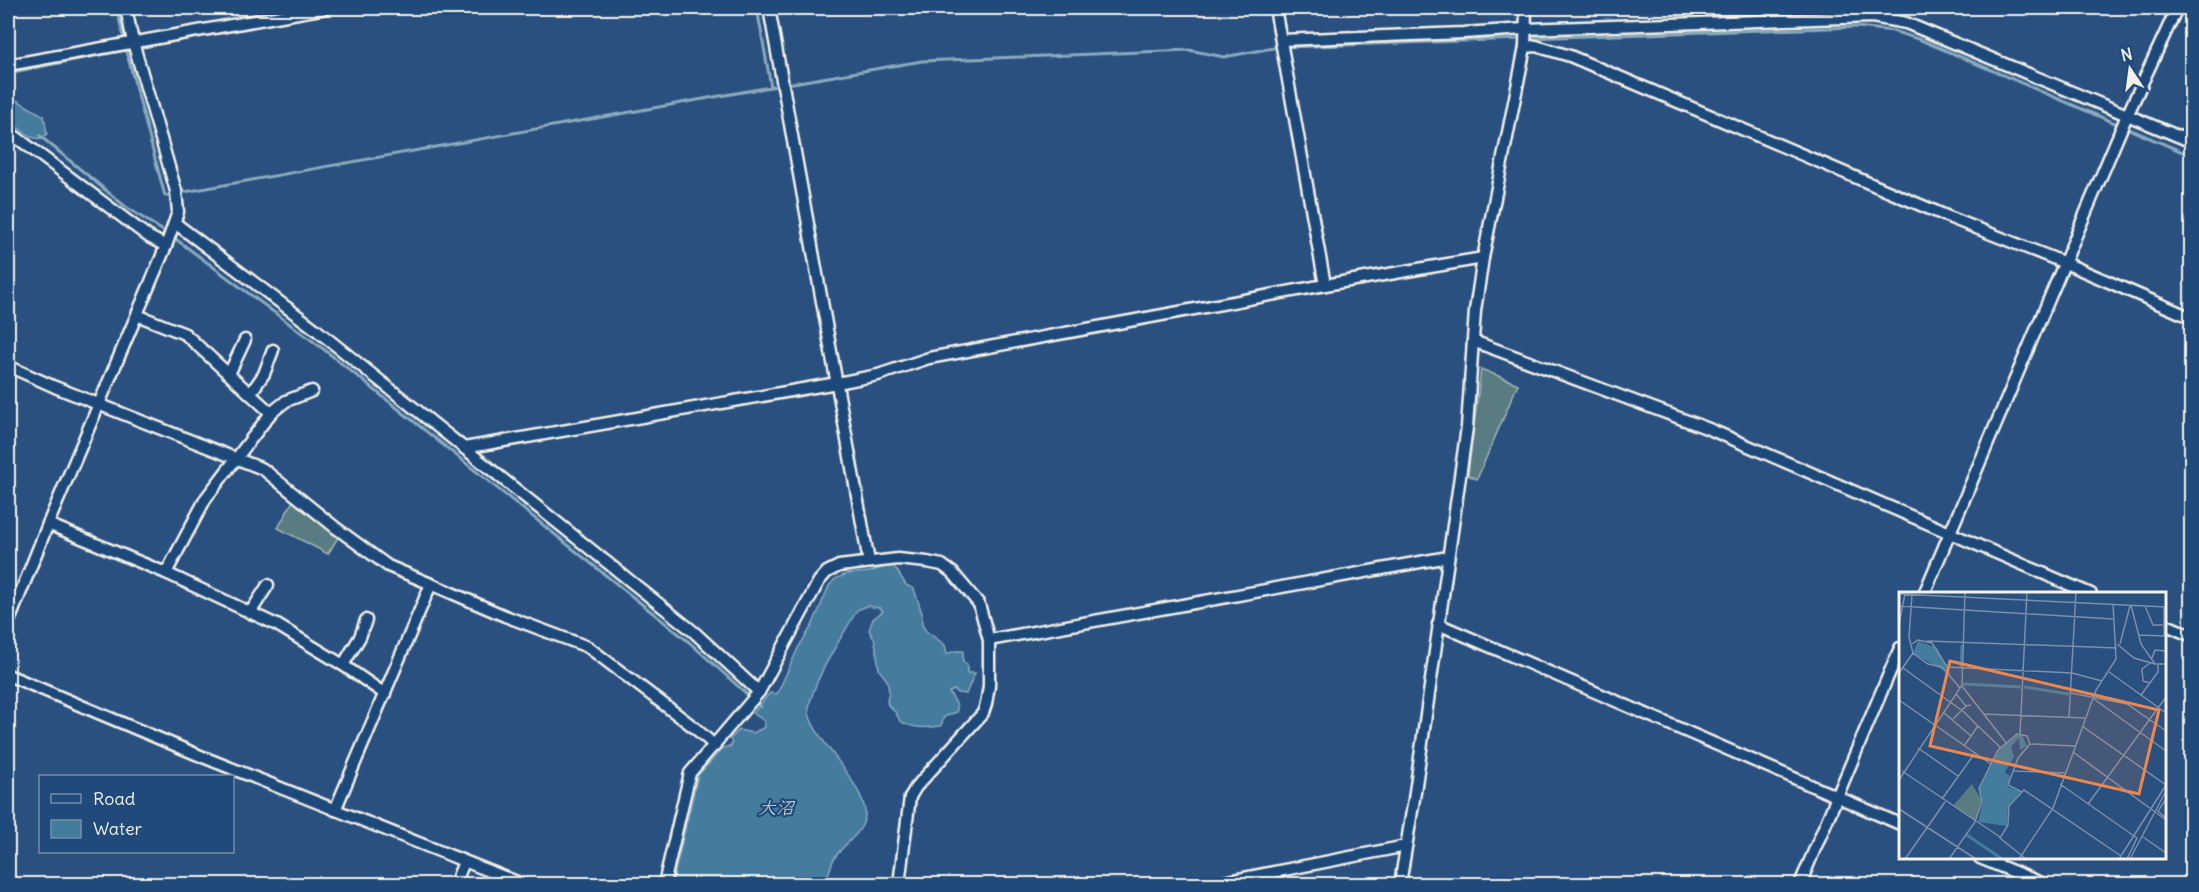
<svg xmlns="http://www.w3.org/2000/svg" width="2199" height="892" font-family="Delius,'Klee One',sans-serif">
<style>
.green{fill:#597c81;stroke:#a6b6b4;stroke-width:1.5}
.water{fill:#447c9e;stroke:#8aabbc;stroke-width:1.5}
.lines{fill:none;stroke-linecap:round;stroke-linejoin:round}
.stream{stroke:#8aabbc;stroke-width:3}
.minor-casing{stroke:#f4f1e8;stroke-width:15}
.minor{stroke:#1f4a7a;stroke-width:10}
.labels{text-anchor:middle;stroke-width:4.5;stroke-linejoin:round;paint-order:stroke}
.water-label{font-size:18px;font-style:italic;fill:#dadfdd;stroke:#1f4a7a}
.inset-river{fill:none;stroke:#447c9e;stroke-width:3}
.inset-road{fill:none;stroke:#7b90aa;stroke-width:1.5}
.view{fill:#ec874e;fill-opacity:0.15;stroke:#ec874e;stroke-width:3}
.inset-edge{fill:none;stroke:#f4f1e8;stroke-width:3}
</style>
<rect width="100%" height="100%" fill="#2a5080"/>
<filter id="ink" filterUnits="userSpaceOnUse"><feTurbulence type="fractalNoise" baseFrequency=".0167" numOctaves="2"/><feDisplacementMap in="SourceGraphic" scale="12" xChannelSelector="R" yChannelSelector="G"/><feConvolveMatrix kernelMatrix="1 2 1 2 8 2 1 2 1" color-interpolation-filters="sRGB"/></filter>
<g filter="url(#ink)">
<g class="green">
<polygon points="1481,369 1518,384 1477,479 1468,475"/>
<polygon points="294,499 340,534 328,554 278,528"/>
</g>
<g class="water">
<polygon points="8,95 44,116 47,134 40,139 31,137 8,120"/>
<path d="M891,565l5,4 10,16 8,4 8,24v12l4,6 19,14 2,9 8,-3h8v11l4,2v9h8l-9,21 -9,-1 -2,-3 -6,2 8,13v7l-13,5 -3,9c-14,2 -29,3 -41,-5l-4,-8 -8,-8 -1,-4 2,-9 -2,-12 -8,-10 -4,-29 -6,-11 4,-11 10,-8 -3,-3 -13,-2 -10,4c-14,26 -44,69 -48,98 -4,23 59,77 56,107 -2,20 -21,27 -31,44 -4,7 -6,17 -8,25h-154l26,-109 25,-27 8,-2 1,-3 -2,-4 9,-9 14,3 12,-6 -1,-6 -11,-8 17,-20 7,1 21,-46 14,-22 17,-40 6,-7 12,-5 22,-2z"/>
</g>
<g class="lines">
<g class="stream">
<polyline points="117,8 123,36"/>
<polyline points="757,8 771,87"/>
<polyline points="1528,38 1858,27 1893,31 1921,40 2192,156"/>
<polyline points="1285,47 1522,39"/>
<polyline points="8,73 126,50 165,196 173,194"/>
<polyline points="787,84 922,61 1189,50 1224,57 1279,47"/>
<polyline points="40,136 126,207 168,234"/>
<polyline points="179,193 776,86"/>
<polyline points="173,237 326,351 689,642 761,707"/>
</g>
<g class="minor-casing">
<g id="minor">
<polyline points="769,8 869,562"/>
<polyline points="1275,8 1325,285"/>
<polyline points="1281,40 1463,33 1525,29 1872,17 1906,23 2192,142"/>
<polyline points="1525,47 1536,46 1570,56 1951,218 2065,263 2192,318"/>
<polyline points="8,65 326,8"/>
<polyline points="8,131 149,237 166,246"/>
<polyline points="175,223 314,328 694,632 759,692"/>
<polyline points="137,315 185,334 271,413 286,401 312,391"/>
<polyline points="1473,341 1709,429 2091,594"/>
<polyline points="8,366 55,387 263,469 336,528 388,566 431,584 335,810"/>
<polyline points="229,374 245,340"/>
<polyline points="250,394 264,374 273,350"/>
<polyline points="464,448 837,383 878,375 929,358 1325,285 1483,258"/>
<polyline points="48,524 166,573 277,625 343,665 385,694"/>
<polyline points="166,573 206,498 271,413"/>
<polyline points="431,584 505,616 588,647 695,728 715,746"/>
<polyline points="1924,594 2125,120 2177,8"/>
<polyline points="250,613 268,585"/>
<polyline points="8,624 48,524 166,246 178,212 176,191 133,42 126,8"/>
<polyline points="1438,624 1900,824"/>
<polyline points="2164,624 2192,636"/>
<polyline points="989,640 1448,557"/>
<polyline points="343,665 360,637 366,620"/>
<polyline points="8,675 203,757 522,884"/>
<polyline points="1980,858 2044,884"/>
<polyline points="455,884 464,862"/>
<polyline points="664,884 690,773 759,692 819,581 827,572 839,566 898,559 927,562 942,565 953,573 979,604 989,640 989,686 986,704 983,713 916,787 910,797 899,884"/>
<polyline points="1213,884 1406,846"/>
<polyline points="1400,884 1414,799 1467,427 1475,311 1483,258 1525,47 1526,8"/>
<polyline points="1800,884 1900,648"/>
</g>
</g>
<use href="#minor" class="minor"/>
</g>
</g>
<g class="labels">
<g class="water-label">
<text x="776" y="814">大沼</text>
</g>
</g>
<g transform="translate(1899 592)">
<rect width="267" height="267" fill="#2a5080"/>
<path d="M73,192l10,17 -7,20 -22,-15z" fill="#597c81"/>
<path d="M19,49l19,7 14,27 -38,-22zM117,143h6l5,11 -7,4 -1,-12 -8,9 3,10 -9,15 5,4 -2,11 13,5 -13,14 -1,20 -29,-4 5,-20 -4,-14 20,-38z" fill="#447c9e"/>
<path class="inset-river" d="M62,75l1,-22M64,92l58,3M125,95l45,7M68,243l35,24"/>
<path class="inset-road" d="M0,2l267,13M13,3l-3,42 4,16 15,11 14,3 18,21M232,13l10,39 14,20h11M0,14l214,13M246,14l8,19h10M265,15v29M0,32l6,-30M240,43l27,1M28,49l190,7M13,52l6,-4 14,3 15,24 125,6 30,8M218,52l17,14 21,6M221,52l10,-38M253,66l3,-8 11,1M4,76l61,44 14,14 -14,20M210,80l57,41M0,81l14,-20M251,91l-7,-2 -1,-12 8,-6M63,94l45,58M172,101l56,11 39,27M57,102l10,12 5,-1M242,103l17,-23v-7M195,107l72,52M0,108l92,64M44,120l28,24M85,122l101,4M170,125l7,-125M54,127l13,-13M79,134l23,22M183,134l84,59M121,142l7,-142M131,152l45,2M19,156l40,28M174,160l93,68M3,179l98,66M115,179l51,2M0,188l63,-95 3,-93M161,192l74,52M43,207l33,-46M267,207l-8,12 8,7M189,212l78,-107M0,217l77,50M244,245l23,16M6,267l40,-57M50,267l26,-37 7,-20 -3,-14 19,-38 19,-16 10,2 3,8 -12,14 -10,27 14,7M120,267l34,-51 43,-118 20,-31 -3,-55M127,267l-26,-21 8,-13 1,-19 15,-16 97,66M220,267l47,-74M228,267l10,-21 -3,-2M231,267l36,-68"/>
<path class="view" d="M51,69l209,49 -20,84 -209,-48z"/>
<rect width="267" height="267" class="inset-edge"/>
</g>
<rect width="2199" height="892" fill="none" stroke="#1f4a7a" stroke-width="30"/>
<rect x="15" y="15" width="2169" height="862" fill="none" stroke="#f4f1e8" stroke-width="2" filter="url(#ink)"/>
<rect x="39" y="775" width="195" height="78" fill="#1f4a7a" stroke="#748da6" stroke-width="1.5"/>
<rect x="51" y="794" width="30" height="9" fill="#1f4a7a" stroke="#748da6" stroke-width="1.5"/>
<text x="93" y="805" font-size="18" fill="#f4f1e8">Road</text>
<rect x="51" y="820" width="30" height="18" fill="#447c9e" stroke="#748da6" stroke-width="1.5"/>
<text x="93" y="835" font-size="18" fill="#f4f1e8">Water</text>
<g transform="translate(2130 69) rotate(347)" stroke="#1f4a7a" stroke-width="4.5" paint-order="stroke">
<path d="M0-4.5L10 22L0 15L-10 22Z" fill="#f4f1e8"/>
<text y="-9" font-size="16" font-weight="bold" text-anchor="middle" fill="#f4f1e8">N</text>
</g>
</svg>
